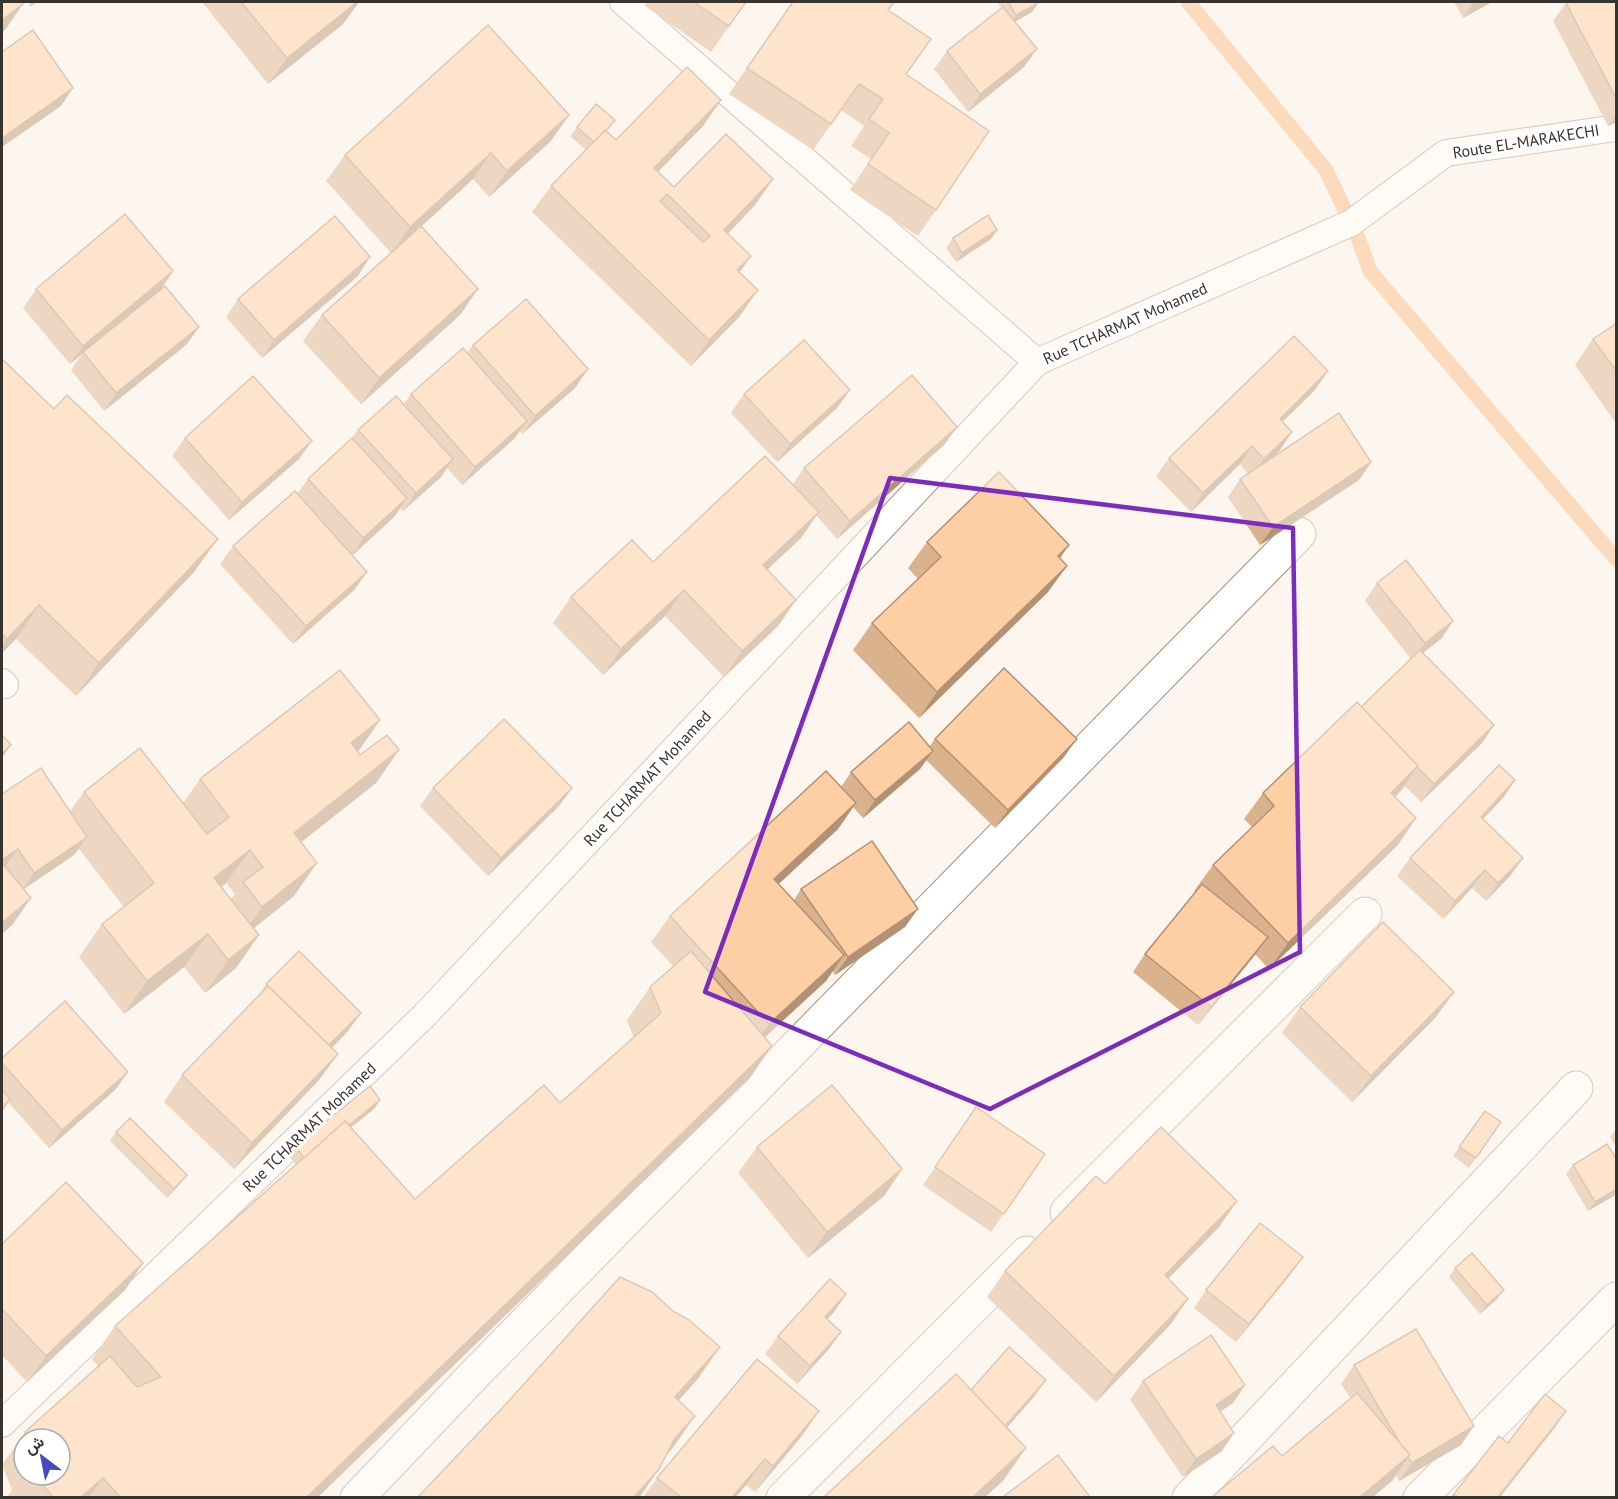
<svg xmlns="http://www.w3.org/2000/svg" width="1618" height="1499" font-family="'PT Sans',Vazirmatn,sans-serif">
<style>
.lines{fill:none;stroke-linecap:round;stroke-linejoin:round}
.stream{stroke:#f8b980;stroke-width:15}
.lane-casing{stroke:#9f9388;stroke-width:28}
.street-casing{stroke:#9f9388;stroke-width:35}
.lane{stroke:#fff;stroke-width:26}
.street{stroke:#fff;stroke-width:33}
.wall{fill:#dab28e;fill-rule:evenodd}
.shaded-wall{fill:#b29174}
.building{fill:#fecfa5;stroke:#b29174;stroke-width:1.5;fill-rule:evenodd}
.marked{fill:none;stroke:#7b2cbf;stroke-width:4.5;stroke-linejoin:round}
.labels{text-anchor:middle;stroke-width:6;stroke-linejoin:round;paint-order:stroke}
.street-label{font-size:16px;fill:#38332f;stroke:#fff}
</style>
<rect width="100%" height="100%" fill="#fdf5ee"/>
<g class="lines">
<polyline class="stream" points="1188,2 1326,170 1358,238 1370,271 1616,559"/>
<g class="lane-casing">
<g id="lane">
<polyline points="623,2 1037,362"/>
<polyline points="2,682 5,685"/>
<polyline points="2,1424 425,1015 1037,362 1351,223 1446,153 1616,128"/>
</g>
</g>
<g class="street-casing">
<g id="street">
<polyline points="1067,1212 1365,914"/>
<polyline points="357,1498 474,1375 1299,534"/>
<polyline points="783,1498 1027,1253"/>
<polyline points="1189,1498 1576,1088"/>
<polyline points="1420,1498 1616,1299"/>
</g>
</g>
<use href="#lane" class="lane"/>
<use href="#street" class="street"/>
</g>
<g class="wall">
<polygon points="28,2 38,2 31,7"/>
<polygon points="202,2 359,2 343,24 268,84"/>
<polygon points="648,2 746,2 711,52 645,6"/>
<polygon points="792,2 888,10 906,74 936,210 918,236 850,190 871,159 851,146 864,126 841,110 813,150 729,94"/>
<polygon points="997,2 1037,2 1038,3 1032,12 1015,22 1024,67 968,112 934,69 947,51 1001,8"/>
<polygon points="1454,2 1492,2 1463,18"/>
<polygon points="1617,2 1617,122 1608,126 1553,21 1566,3"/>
<polygon points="721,100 703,126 658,172 674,187 755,205 728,234 751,256 740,272 740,316 691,366 532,212 551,186 586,150 570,136 577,127 607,132 616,140"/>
<polygon points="551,141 489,197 473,179 422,226 478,289 460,315 361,404 303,341 322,315 391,253 326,181 345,155"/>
<polygon points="997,230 991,239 956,262 946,248 953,238"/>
<polygon points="173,271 161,289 199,327 186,345 104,411 71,370 82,354 70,364 23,308 36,289"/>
<polygon points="358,276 262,358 226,317 238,299"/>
<polygon points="1617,323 1617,425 1575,365 1593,339"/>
<polygon points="473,345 588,369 575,388 522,434 520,431 514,439 462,485 447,468 441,477 403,511 400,508 395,516 352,555 367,572 354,590 293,644 220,564 233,546 297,494 308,479 352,438 358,430 403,405 411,394 467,353"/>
<polygon points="2,359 194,572 76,696 16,639 2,653"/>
<polygon points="850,390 837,408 777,462 731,413 744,394"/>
<polygon points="1315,390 1282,422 1292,432 1280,450 1271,459 1371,462 1359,480 1260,545 1228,497 1240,479 1248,474 1240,464 1191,512 1156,476 1169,458"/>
<polygon points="957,427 944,445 837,539 816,515 801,538 767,570 796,600 778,626 724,677 665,616 603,675 553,623 571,597 653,562 793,484 804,468"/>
<polygon points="185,438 299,459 229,520 172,456"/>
<polygon points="927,542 1060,558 1048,592 919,718 853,650 872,623 918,579 908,568"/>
<polygon points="1377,583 1453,621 1441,639 1423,653 1494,725 1482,743 1421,802 1405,786 1395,797 1398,845 1269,969 1255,954 1198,1025 1133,972 1145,954 1195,892 1194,891 1213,865 1252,827 1244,819 1263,793 1361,707 1411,659 1365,601"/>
<path d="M380,720l-22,32 2,3 39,-5 -23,33 -75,59 -7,54 -40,32 5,7 -23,33 -31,25 -21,-26 -60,47 -45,-57 23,-33 22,-17 -45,-58 -5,6 -50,34 -11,35 -11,10v-140l68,17 14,-19 99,11 17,-24zM226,883l9,11 -4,5 -9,-12z"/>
<path d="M935,739l129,18 -69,71 -69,-68 -6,9 -57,49 -10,-11 -15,22 -60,55 16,16 7,-11 104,38 -70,48 -3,-4 -6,10 -61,56 7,9 -23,33 -431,418h-311l5,-7 -10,-25 23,-33 73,-66 -6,-7 23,-33 181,-161 -7,-9 6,-10 85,-46 -6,9 -23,18 64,72 145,-96 74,-65 -7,-18 23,-33 23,-21 -22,-24 19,-26 171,-129 10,-15 78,-25zM24,1439h36v36h-36z"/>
<polygon points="1515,780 1503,798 1483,819 1523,858 1510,876 1486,901 1472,888 1443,919 1397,876 1410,858"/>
<polygon points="433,788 572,788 559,806 488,876 420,806"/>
<polygon points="266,984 348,1031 332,1048 338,1054 319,1080 234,1169 164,1102 182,1075 257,998"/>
<polygon points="1454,992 1435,1018 1352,1102 1282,1033 1300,1007"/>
<polygon points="2,1058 128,1072 115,1090 49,1148 8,1102 2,1112"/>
<polygon points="976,1107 1045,1154 991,1232 923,1185"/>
<polygon points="1485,1111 1501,1122 1469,1168 1453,1156"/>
<polygon points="1617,1128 1617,1149 1610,1137"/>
<polygon points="116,1132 187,1175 180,1184 167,1198 110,1141"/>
<polygon points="757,1147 902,1169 884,1196 808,1258 738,1173"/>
<polygon points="1617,1160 1617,1194 1588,1211 1566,1174 1573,1165"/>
<polygon points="1105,1184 1237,1201 1219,1227 1168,1279 1188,1299 1170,1325 1096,1402 987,1297 1005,1271"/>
<polygon points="2,1244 143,1263 125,1290 27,1382 2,1355"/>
<polygon points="1455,1268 1497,1299 1480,1314 1449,1277"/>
<polygon points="1290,1275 1236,1342 1194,1308 1206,1290"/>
<polygon points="846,1294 834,1312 827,1319 841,1332 828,1350 797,1384 765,1354 778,1336"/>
<polygon points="1354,1365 1461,1445 1399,1481 1396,1475 1392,1481 1282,1456 1351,1399 1341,1384"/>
<polygon points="1143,1381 1245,1385 1233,1403 1220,1411 1222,1451 1183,1477 1130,1400"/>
<polygon points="819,1411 801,1437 755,1492 746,1485 736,1497 643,1497 657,1478"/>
</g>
<g class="shaded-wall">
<polygon points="357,2 359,2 343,24 268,84 287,58"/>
<polygon points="1474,2 1492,2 1463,18"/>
<polygon points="1038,3 1032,12 1009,25 1016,15"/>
<polygon points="23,4 5,30 2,32 2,20"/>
<polygon points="1037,49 1024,67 968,112 980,94"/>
<polygon points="73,88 61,106 2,147 2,138"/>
<polygon points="721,100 703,126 636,194 654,168"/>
<polygon points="1617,114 1617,122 1608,126"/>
<polygon points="569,115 551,141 489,197 507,171"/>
<polygon points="491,153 473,179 392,253 410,227"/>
<polygon points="773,179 755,205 706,256 724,230"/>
<polygon points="997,230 991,239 956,262 962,253"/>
<polygon points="751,256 733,282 737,270"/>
<polygon points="370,257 358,276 262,358 274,340"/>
<polygon points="173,271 161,289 70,364 83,346"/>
<polygon points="478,289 460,315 361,404 379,378"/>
<polygon points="758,290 740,316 691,366 709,340"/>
<polygon points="199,327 186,345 104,411 116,393"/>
<polygon points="588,369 575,388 522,434 535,416"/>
<polygon points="1328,371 1315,390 1267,437 1280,419"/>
<polygon points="850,390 837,408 777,462 790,444"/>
<polygon points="527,421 514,439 462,485 475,467"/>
<polygon points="957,427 944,445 837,539 850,521"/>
<polygon points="1292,432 1280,450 1252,477 1264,459"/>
<polygon points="312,441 299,459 229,520 242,502"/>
<polygon points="1252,446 1240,464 1191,512 1203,493"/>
<polygon points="453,459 441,477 403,511 416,493"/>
<polygon points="1371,462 1359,480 1260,545 1273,527"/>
<polygon points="407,498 395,516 351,557 363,538"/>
<polygon points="819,512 801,538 744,591 763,565"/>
<polygon points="218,539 194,572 76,696 99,663"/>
<polygon points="1069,545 1051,571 1058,556"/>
<polygon points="1067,566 1048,592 919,718 937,692"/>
<polygon points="367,572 354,590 293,644 306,626"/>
<polygon points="684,590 665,616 603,675 621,649"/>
<polygon points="796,600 778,626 724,677 742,651"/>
<polygon points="39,605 16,639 2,653 2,647 7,639"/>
<polygon points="1453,621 1441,639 1412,661 1425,643"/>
<polygon points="380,720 357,753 351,743"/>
<polygon points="1494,725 1482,743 1421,802 1434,784"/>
<polygon points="1077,739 1064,757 995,828 1008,810"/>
<polygon points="11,745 2,758 2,753"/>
<polygon points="399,750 376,783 271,866 294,833"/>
<polygon points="933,751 920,769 863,818 875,800"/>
<polygon points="1418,766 1400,792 1373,819 1391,793"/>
<polygon points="1515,780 1503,798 1468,835 1481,817"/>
<polygon points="572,788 559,806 488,876 501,858"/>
<polygon points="856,803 838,829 756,905 774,879"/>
<polygon points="1416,818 1398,845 1269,969 1288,943"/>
<polygon points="87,837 74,855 21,891 34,873"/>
<polygon points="18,849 5,867 2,870 2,860"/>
<polygon points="250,850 226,883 191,911 214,878"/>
<polygon points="1523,858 1510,876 1486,901 1498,883"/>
<polygon points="317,863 294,896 239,940 262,907"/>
<polygon points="1485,870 1472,888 1443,919 1455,901"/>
<polygon points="31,898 13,924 2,934 2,923"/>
<polygon points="918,909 905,927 835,975 848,957"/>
<polygon points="208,934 184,967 124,1014 147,981"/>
<polygon points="259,935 236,968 205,993 228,960"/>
<polygon points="1268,937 1255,955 1198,1025 1211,1007"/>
<polygon points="844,955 826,981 751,1050 769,1024"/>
<polygon points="1454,992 1435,1018 1352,1102 1371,1076"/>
<polygon points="361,1013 348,1031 316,1064 328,1046"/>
<polygon points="772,1046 749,1079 318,1497 307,1497"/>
<polygon points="338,1054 319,1080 234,1169 252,1143"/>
<polygon points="128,1072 115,1090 49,1148 62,1130"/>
<polygon points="10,1099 2,1112 2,1108"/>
<polygon points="380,1100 374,1109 299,1169 306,1160"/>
<polygon points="902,1169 884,1196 808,1258 827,1232"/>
<polygon points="187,1175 180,1184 167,1198 174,1189"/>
<polygon points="1617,1189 1617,1194 1588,1211 1595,1202"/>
<polygon points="1237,1201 1219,1227 1146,1301 1165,1275"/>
<polygon points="1303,1257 1290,1275 1236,1342 1249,1324"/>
<polygon points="143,1263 125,1290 27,1382 46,1356"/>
<polygon points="1504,1290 1497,1299 1480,1314 1487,1305"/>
<polygon points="846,1294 834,1312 812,1335 825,1317"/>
<polygon points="1188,1299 1170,1325 1096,1402 1114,1376"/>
<polygon points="841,1332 828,1350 797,1384 810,1366"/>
<polygon points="720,1347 697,1380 652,1430 675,1397"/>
<polygon points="1046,1380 1033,1398 989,1448 1002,1430"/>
<polygon points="1245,1385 1233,1403 1203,1423 1216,1405"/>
<polygon points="819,1411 801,1437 755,1492 773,1466"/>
<polygon points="1566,1411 1554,1429 1500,1497 1498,1497"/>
<polygon points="695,1416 672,1449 652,1471 675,1438"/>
<polygon points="1474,1426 1461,1445 1399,1481 1412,1463"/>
<polygon points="1234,1433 1222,1451 1183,1477 1196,1459"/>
<polygon points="1026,1448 1003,1481 985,1497 973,1497"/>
<polygon points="1410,1455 1392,1481 1373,1497 1360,1497"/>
<polygon points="765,1459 746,1485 736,1497 732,1497"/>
<polygon points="659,1469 640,1497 634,1497"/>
<polygon points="103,1478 89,1497 81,1497"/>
</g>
<g class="building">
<polygon points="2,2 21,2 23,4 2,20"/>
<polygon points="241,2 357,2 287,58"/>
<polygon points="694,2 746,2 729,26"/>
<polygon points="793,2 894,2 888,10 931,39 906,74 989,131 936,210 868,164 889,133 869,119 883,99 859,84 831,124 747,68"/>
<polygon points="1008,2 1037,2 1038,3 1016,15"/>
<polygon points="1568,2 1617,2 1617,100 1566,3"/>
<polygon points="1003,7 1037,49 980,94 947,51"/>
<polygon points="488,25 569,115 507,171 491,153 410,227 345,155"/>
<polygon points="33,30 73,88 2,138 2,52"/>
<path d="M687,67l34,33 -67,68 20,19 52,-53 47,45 -49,51 27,26 -14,14 21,20 -49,50 -158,-154 54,-56 11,10zM667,194l43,42 -7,6 -43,-41z"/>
<polygon points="596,104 615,120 606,131 605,130 594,142 577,127"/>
<polygon points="125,214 173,271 83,346 36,289"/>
<polygon points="988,215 997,230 962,253 953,238"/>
<polygon points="335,216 370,257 274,340 238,299"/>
<polygon points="421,226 478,289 379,378 322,315"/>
<polygon points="165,286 199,327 116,393 83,352"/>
<polygon points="526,299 588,369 535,416 473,345"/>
<polygon points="1617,323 1617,372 1593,339"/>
<polygon points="1294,336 1328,371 1280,419 1292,432 1264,459 1252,446 1203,493 1169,458"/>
<polygon points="804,340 850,390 790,444 744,394"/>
<polygon points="463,348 527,421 475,467 411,394"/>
<polygon points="2,359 54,409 67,395 218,539 99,663 39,605 7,639 2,633"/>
<polygon points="912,375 957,427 850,521 804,468"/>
<polygon points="253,376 312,441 242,502 185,438"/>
<polygon points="396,396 453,459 416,493 358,430"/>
<polygon points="1339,413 1371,462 1273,527 1240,479"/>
<polygon points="352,438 407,498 363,538 308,479"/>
<polygon points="765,456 819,512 763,565 796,600 742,651 684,590 621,649 571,597 632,540 653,562"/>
<polygon points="999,472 1069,545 1058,556 1067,566 937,692 872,623 941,557 927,542"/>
<polygon points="295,491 367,572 306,626 233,546"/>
<polygon points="1406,560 1453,621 1425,643 1377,583"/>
<polygon points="1420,650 1494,725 1434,784 1417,767 1418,766 1361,707"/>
<polygon points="1004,668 1077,739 1008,810 935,739"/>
<polygon points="340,670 380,720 351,743 360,755 387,735 399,750 294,833 317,863 262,907 243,882 263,867 250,850 214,878 259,935 228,960 208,934 147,981 102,924 154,883 84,792 140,748 207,834 229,817 200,779"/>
<polygon points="1357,702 1418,766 1391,793 1416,818 1288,943 1213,865 1274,806 1263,793"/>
<polygon points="504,719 572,788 501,858 433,788"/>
<polygon points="909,722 933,751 875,800 851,772"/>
<polygon points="2,735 11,745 2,753"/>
<polygon points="1499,765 1515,780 1481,817 1523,858 1498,883 1485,870 1455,901 1410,858"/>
<polygon points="41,768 87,837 34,873 18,849 2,860 2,794"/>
<polygon points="826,771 856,803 774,879 844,955 769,1024 670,916"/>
<polygon points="872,841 918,909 848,957 801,889"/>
<polygon points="2,863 31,898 2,923"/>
<polygon points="1202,884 1268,937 1211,1007 1145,954"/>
<polygon points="1383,922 1454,992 1371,1076 1300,1007"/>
<polygon points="299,951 361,1013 329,1045 266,984"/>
<polygon points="691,951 772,1046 307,1497 120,1497 103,1478 81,1497 53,1497 34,1475 60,1475 60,1439 27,1439 25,1432 110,1356 137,1387 161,1377 115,1326 345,1121 415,1199 544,1085 560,1103 661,1013 650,987"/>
<polygon points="268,986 338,1054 252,1143 182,1075"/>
<polygon points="65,1001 128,1072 62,1130 2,1063 2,1058"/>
<polygon points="832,1085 902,1169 827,1232 757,1147"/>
<polygon points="370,1086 380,1100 349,1125 345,1121 304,1158 295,1146"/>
<polygon points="2,1090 10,1099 2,1108"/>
<polygon points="976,1107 1045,1154 1004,1214 935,1167"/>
<polygon points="1485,1111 1501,1122 1476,1158 1459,1147"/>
<polygon points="130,1118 187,1175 174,1189 116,1132"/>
<polygon points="1161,1127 1237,1201 1165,1275 1188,1299 1114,1376 1005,1271 1096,1176 1105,1184"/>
<polygon points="1607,1144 1617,1160 1617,1189 1595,1202 1573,1165"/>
<polygon points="66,1182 143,1263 46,1356 2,1309 2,1244"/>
<polygon points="1260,1223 1303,1257 1249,1324 1206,1290"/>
<polygon points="1472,1253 1504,1290 1487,1305 1455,1268"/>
<polygon points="620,1277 652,1292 673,1311 689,1320 720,1347 675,1397 695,1416 675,1438 659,1469 634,1497 418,1497 506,1404"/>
<polygon points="830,1279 846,1294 825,1317 841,1332 810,1366 778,1336"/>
<polygon points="1416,1329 1474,1426 1412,1463 1408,1457 1410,1455 1401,1445 1354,1365"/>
<polygon points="1211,1335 1245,1385 1216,1405 1234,1433 1196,1459 1143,1381"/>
<polygon points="1009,1347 1046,1380 1005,1426 971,1390"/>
<polygon points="757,1359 819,1411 773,1466 765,1459 732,1497 681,1497 657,1478"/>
<polygon points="956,1374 1026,1448 973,1497 824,1497"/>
<polygon points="1357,1393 1410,1455 1360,1497 1212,1497 1273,1446 1282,1456"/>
<polygon points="1545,1394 1566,1411 1498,1497 1455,1497 1456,1496 1453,1495 1499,1436 1508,1443"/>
<polygon points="1058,1455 1090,1497 1003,1497"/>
</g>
<path d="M0 0H1618V1499H0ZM890,478l403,50 7,424 -310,157 -285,-117z" fill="#fdf5ee" fill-opacity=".55" fill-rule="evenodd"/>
<path class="marked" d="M890,478l403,50 7,424 -310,157 -285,-117z"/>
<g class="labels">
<g class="street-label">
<text transform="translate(1526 141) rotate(-9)" y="6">Route EL-MARAKECHI</text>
<text transform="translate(1125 323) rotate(-24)" y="6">Rue TCHARMAT Mohamed</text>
<text transform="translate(647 778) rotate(-47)" y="6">Rue TCHARMAT Mohamed</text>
<text transform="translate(309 1127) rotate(-44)" y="6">Rue TCHARMAT Mohamed</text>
</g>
</g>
<rect width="1618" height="1499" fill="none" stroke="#38332f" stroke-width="6"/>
<g transform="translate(42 1457) rotate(328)"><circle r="28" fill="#ffffff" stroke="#afadac" stroke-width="1.5"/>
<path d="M0-4.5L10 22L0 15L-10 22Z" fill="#4648be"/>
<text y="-9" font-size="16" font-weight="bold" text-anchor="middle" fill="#38332f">ش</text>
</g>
</svg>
